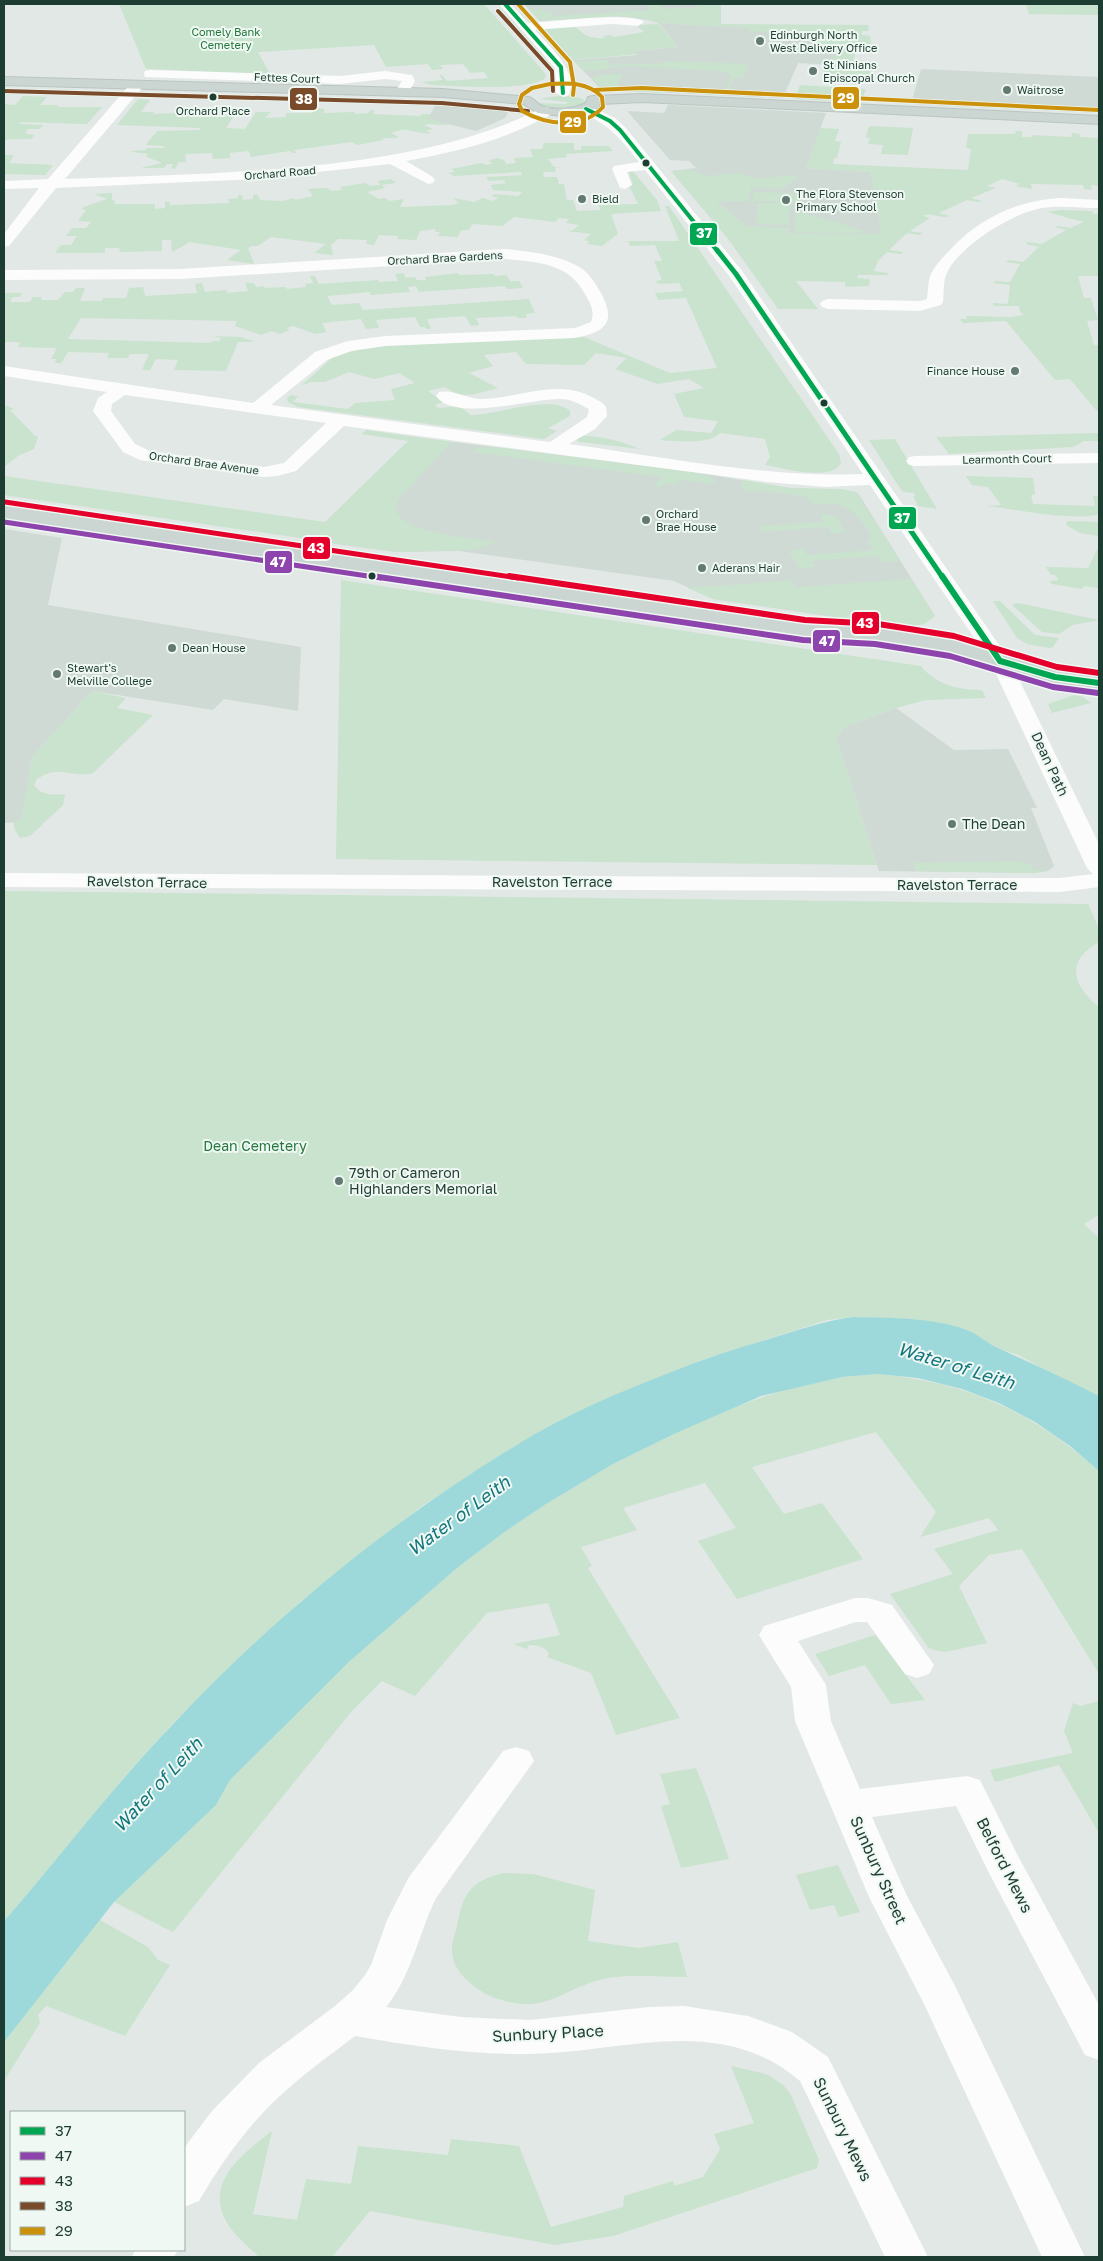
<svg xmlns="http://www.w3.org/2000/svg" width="1103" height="2261" font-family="'Golos Text',sans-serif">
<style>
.built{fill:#cfdad4}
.green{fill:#c9e3ce}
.water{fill:#9dd9db}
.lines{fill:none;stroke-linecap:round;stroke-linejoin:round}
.major-casing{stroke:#bbc5c1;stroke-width:2}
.minor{fill:#fbfcfb;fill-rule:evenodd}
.major{fill:#cbd5d1;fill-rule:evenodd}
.bus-1-far2-casing{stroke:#eff8f2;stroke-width:5.5}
.bus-1-far1-casing{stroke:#eff8f2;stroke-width:8}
.bus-1-casing{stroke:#eff8f2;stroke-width:9}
.bus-2-far1-casing{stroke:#eff8f2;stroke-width:8}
.bus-2-casing{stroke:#eff8f2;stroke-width:9}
.bus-3-far1-casing{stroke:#eff8f2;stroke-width:8}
.bus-3-casing{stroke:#eff8f2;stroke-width:9}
.bus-4-casing{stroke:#eff8f2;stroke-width:5.5}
.bus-5-casing{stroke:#eff8f2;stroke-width:5.5}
.bus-1-far2{stroke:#00a651;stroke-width:4}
.bus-1-far1{stroke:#00a651;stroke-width:5}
.bus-1{stroke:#00a651;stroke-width:6}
.bus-2-far1{stroke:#8e44ad;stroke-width:5}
.bus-2{stroke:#8e44ad;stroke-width:6}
.bus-3-far1{stroke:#e4002b;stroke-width:5}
.bus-3{stroke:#e4002b;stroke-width:6}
.bus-4{stroke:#7a4b2a;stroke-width:4}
.bus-5{stroke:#cc910a;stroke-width:4}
.poi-dot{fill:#637971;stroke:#eff8f2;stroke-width:2}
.bus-dot{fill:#1e3d32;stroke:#eff8f2;stroke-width:2}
.labels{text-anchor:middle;stroke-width:4;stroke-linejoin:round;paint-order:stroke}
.far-park-label{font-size:11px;fill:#24783d;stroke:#eff8f2}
.far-poi-label{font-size:11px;fill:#1e3d32;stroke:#eff8f2;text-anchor:start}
.far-street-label{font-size:11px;fill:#1e3d32;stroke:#eff8f2}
.far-bus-label{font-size:11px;fill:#1e3d32;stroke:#eff8f2}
.street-label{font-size:14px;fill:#1e3d32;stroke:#eff8f2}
.poi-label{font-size:14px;fill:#1e3d32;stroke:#eff8f2;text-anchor:start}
.park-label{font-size:14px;fill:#24783d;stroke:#eff8f2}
.near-street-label{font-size:16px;fill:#1e3d32;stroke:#eff8f2}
.near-water-label{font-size:18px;font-style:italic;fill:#12767f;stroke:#eff8f2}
.line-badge{stroke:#eff8f2;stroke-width:2}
.badge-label{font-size:14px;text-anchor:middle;font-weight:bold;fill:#fff}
</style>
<rect width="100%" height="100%" fill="#e2e8e5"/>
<g class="built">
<polygon points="524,4 699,4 692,21 660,23 826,32 843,37 832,65 798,63 783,98 609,90 600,88 573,60 637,55 634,51 679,47 658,23 651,20 613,16 540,21"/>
<polygon points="921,69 1099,77 1099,113 911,104"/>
<polygon points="436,104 483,105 503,108 508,113 505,118 476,131 428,119"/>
<polygon points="668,105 826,113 806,168 871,172 883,239 726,236 671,171 696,168 689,161 670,160 627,111 664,113"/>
<polygon points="430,439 699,473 790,488 852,491 858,493 935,616 924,624 907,627 894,626 713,599 674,581 459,551 396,552 329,543"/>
<polygon points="4,529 62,538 48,605 301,647 298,711 224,699 213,710 92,691 32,757 21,822 4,823"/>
<polygon points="896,708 954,750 1008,749 1037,808 1031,808 1054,866 1048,871 1033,873 879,871 836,738 844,727"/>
</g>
<g class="green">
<path d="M119,4h365l60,68 2,5c-11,15 -94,9 -115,8l-9,-3 21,-2 -4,-5h3l5,6 41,-3 -4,-6 -14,1 -7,-9 -23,1 3,4 -11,1 -4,-6 -42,3 -12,-22 -116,7 12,22 -124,-5z"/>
<polygon points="645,4 661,4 658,4 664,9 698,7 699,4 721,4 721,24 868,25 869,31 862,31 862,35 870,36 871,44 867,44 866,47 857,47 853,61 833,60 839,48 812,46 816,36 747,31 748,28 658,23 644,19 621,16 540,21 530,10 542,9 544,11 549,11 554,16 651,10"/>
<polygon points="1026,4 1099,4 1099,15 1029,14"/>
<path d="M658,24l21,23 -45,4 4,3 -65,6 -29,-32 31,-2c9,10 17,13 30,12l-2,-2 8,-1 3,2 30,-5 -8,-7z"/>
<polygon points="607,60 610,65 664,63 665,61 749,64 743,78 734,78 726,95 707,95 703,93 704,90 725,90 732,75 722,71 622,66 592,71 581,69 575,62"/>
<polygon points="827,64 873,67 869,77 861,76 860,78 822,76"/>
<polygon points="623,74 617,87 666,89 665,93 609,90 600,88 591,78 600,75"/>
<polygon points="800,85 866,89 861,102 795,99"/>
<path d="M563,95l17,3 7,4c-14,10 -36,9 -51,1l30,1 2,-2 -29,-3z"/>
<polygon points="23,96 47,97 40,105 58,105 57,107 102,107 87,124 21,122 20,124 43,125 40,129 27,129 26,134 35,135 31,139 8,139 4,141 4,104 15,105"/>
<path d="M138,99l12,1 -9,12h13l-1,2 25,-1 2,-3 31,-1 -1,2 6,1 -3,5h13l4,-5 7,-1 -11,17 19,1 11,-17h15l-6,6 21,-1v-4h26l4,-5 9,1 -2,4 32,-1 -1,2 14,-1 3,-3h3l-1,4 47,2 2,-2h9l-2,5 20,5c-9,3 -16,-2 -25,1l9,4 -8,2 6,2c-8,2 -15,-2 -24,-3 -5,-1 -12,2 -16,3l8,4c-6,2 -11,0 -17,2l2,1 -27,5 -5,-3 -58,8 3,3h-5l-2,-2 -39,6 -2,-6 -20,2 2,5 -18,1 -1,-6 -27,1 1,8h-7l-4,7 -4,-1 2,-4h-6l-3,4h-23l21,-5 -17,-7 4,-1c-6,-3 -12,-1 -18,-4l14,-1 2,-2h17l1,-2 -19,-1 11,-14 42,-1 2,-2 -84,-3z"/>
<polygon points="869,126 913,128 908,155 881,154 883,145 868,144 870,138 866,137"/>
<path d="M820,128l19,1 -4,12 6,1 -4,16h-3l-1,6 135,6 3,-21 -5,-1 2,-14h47l1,-3h6v6h10l1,-2 38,2 1,-4 7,1 1,3 19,1v48l-8,-1 1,5 -8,-1 -1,-4 -52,-1 1,5 -17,-3 5,-2 -18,-5 -15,7 9,2 -25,10 11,3 -3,1 -12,-2 -28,13 11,3c-9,4 -18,-5 -27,0l7,2 -20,13 13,2 -3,2 -13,-2 -18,17 14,2 -2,2 -14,-2 -9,9 -4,10 14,2 -1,2h-29l-1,3 13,1 -1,7 -24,1v-5l-49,-1 22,28h-40l-52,-73 -55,-65 19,-1 16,6 33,-3 21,6 28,-4 10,3 -17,11 -30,-2 -2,14h-33l31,25 42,2v5l93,1 -11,-62 -65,-4z"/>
<polygon points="544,143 574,143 574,150 581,150 581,146 609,146 613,151 566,154 567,157 548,159 554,167 561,168 555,168 556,172 543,172 544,177 557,177 559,184 564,184 567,200 573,200 577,211 600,210 599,205 638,204 629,186 633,185 628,170 631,169 657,200 661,211 611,214 618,234 602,246 587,244 590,241 584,240 591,234 568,231 573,230 579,225 566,223 569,219 559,218 555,222 514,217 503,226 472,224 469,230 461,230 458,237 438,236 440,232 435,232 436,229 420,231 416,240 397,239 398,236 379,235 374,245 366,244 367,240 338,239 331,245 333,255 314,253 326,244 271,237 258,246 252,246 248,248 254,264 227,260 241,250 190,242 172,252 171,240 162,240 162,251 120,252 119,248 105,248 105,253 55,253 61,245 71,245 77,236 66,236 72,228 86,228 91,222 78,221 86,210 82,210 84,207 107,199 94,194 112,193 112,200 115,201 114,204 155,204 155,209 165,208 165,202 170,202 170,205 229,203 228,199 238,198 238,195 242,195 243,200 253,199 253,195 258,195 260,200 283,201 293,198 295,200 313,196 308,189 328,188 331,191 342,190 340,187 365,183 370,186 381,185 378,181 391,179 396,183 382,185 385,188 367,192 379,199 385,198 390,201 404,199 400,207 452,205 459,203 453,198 474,202 483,198 492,201 499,198 491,196 494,194 518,196 522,192 493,190 491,185 506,183 504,180 489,181 486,177 522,175 521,172 454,176 448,173 455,172 451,169 481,163 487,165 493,163 488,161 497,158 504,160 506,164 516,163 514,158 533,157 530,149 542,149"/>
<polygon points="4,155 14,155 9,163 53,165 45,175 4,174"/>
<polygon points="754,192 799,194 798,202 752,201"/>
<polygon points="758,203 791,203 789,225 756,224"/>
<path d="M665,206h4l170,248 2,9c-10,19 -58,5 -76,2l5,-8 -5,-18 -45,-6c-11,12 -45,8 -61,7l18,-10 34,3 7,-12 -34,-4 -10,-23 30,-6 -15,-9 -31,5 -43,-15 12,-11 -31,-5 -12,12 -58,-1 -10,-12 -32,3 9,11 -24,7 29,15c-22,5 -33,13 -53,-1l-17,4 15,11 -8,3 3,3 21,-2 12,9c25,0 80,-21 99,-4v5l-22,12 9,3 -13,8 -246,-32 -10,-5 -1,-4 4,-3 7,1 -5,6 55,7 7,-6 40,-3 -4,-11 24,-6 -15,-10 -26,6 -25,-7 -24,10h-14l-10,4 32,-29 24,-7 29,-4 193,-11 91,38 47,-5 -31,-70 -28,2 -3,-7 28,-2 -4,-8 -21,1 -2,-3 6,-1 -8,-19h8l-7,-16 -25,1 -2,-5h51z"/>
<polygon points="1060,210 1092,211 1094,214 1099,214 1099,276 1078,276 1084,298 1091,298 1098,320 1087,321 1094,345 1099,345 1099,411 1096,410 1070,379 1055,380 1006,321 963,323 960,319 967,319 966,316 1011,317 1024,315 1020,312 1019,306 994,306 993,303 1008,304 1010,285 994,283 995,281 1010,282 1020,264 1006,262 1008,260 1023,262 1039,247 1026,244 1028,242 1042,244 1066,230 1055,227 1058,226 1070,228 1084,222 1047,212"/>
<polygon points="796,211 798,211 864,231 858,233 795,232"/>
<polygon points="403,273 406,278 415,277 417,280 426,280 425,277 458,273 459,275 493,274 495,276 506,275 510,281 519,281 523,288 507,289 505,286 419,292 416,286 408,287 410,292 371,295 370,292 327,296 332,305 359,303 363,310 529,299 535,313 526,314 527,318 517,318 516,316 476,318 479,325 471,326 465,316 427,319 431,329 426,329 425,327 420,327 415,317 376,320 379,328 366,329 361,319 322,323 326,332 315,334 293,326 286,328 290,330 279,334 272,331 261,335 235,326 237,321 81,318 68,339 211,343 212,341 220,341 221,338 214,336 241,337 255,342 238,342 226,371 174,370 178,360 156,359 150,370 142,370 149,354 130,354 128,358 107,358 109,353 68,352 61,363 55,363 56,359 51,359 57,348 18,347 20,342 4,342 5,293 22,293 20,297 13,297 10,302 30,302 33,297 42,297 41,300 58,300 65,292 73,292 76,288 85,288 80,301 102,301 103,298 126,298 129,288 143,287 145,296 197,293 195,284 202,283 205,292 226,290 228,293 248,291 245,283 254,283 256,287 264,286 265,288 285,287 287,289 306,287 305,284 313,283 310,276 315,276 319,284 378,280 379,282 398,281 395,274"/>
<polygon points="4,405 14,409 10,410 35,436 38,436 34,449 18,456 4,467"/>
<path d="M366,430l86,12 -53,56c-1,4 -3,7 -3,11 4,25 81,30 102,33l-26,8 -76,2 -392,-57v-19l321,46 83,-81 -46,-7z"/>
<polygon points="1099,433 1099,441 1084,441 1073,447 949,454 936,437"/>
<path d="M579,436c20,-1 43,5 61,13l-60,-7 -4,-2z"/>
<polygon points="895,439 937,509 918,506 913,496 915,496 914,493 904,492 901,490 869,440"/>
<polygon points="495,447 699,473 714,479 715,484 680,480 675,486 670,483 659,487 654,487 661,477 472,452 478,448"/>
<path d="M966,476l67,2 2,16 -4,1 2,9 62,2 -2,-10h6v18c-27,8 -83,-5 -112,-8l14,-1 -13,-18 -16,-2z"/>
<path d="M743,480l47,8 51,1 15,3 44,69 -18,1 -4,-6 -66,5 3,6 -16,1 -10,-16 1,-1 13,-2 4,6 66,-5 -6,-9 5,-5c-21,-29 -23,-33 -60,-32l-5,-7 -42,-6 -19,1 -5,-6z"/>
<polygon points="826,514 838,518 845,532 832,534 828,527 762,532 758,526 823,522 820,515"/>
<polygon points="1067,521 1099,522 1099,536 1080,533 1066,525"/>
<polygon points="1099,546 1099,588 1084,586 1082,589 1052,584 1050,581 1059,580 1055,575 1051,575 1046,567 1088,568"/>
<polygon points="911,579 935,616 924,624 907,627 713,599 687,588 792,580 796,587"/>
<path d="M341,580l580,86c15,19 39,24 61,24l4,8 -60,2 -30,8 -52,19 -8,11 41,127 -541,-6z"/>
<polygon points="993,601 1000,601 1035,635 1059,638 1053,647 1049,648 1027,644 1017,638"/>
<polygon points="1018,603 1099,620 1073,625 1059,634 1042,632 1012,605"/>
<path d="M92,691l34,7 -9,10 36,7 -60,58c-21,6 -32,-10 -56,6l-3,6c7,11 20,10 31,9l-2,11 -33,31 -10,2 -5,-8 -2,-8 8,-1 11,-64z"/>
<polygon points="1074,695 1083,697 1091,703 1052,713 1048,704"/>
<polygon points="1016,861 1031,864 1032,869 1048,871 1033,873 916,871 914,863"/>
<path d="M4,891l1084,13 11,25v13c-34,19 -27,43 0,65v208l-15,9 15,14v158l-56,-27 -24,-14 -20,-6 -31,-19 -49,-10 -66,-3 -26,3 -125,40 -186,85 -94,61 -121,95 -127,121 -45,50 -81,98 -44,51z"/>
<path d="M878,1374c92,9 152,37 221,97v203l-77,-125 -33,6 -30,31 28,57 -42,9 -12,-2 -5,-3 -38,-53 63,-20 -19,-25 64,-19 -9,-12 -69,19 16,-25 -60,-80 -124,35 32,47 38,-11 41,56 -126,40 -39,-58 38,-13 -31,-45 -82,25 14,22 -56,17 11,19 -4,2 92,150 -64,17 -25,-62 -44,-16 2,-4c-5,-7 -11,-8 -20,-8l-2,4 -14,-5 47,-9 -12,-32 -61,10 -72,83 -33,-15 -31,31 -178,220 -59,-30 102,-97 14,-25 120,-119 107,-93 46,-35 43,-29 67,-40 61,-30 58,-26 54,-19 56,-12z"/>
<polygon points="875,1635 925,1700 891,1704 865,1665 829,1676 815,1654"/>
<polygon points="1099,1701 1099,1833 1059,1765 995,1782 990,1770 1073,1753 1064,1731 1073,1703 1080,1706"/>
<polygon points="696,1768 708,1798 729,1859 681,1868 661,1806 670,1804 660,1774"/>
<polygon points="838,1865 860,1912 839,1917 834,1905 810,1910 796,1875"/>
<path d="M503,1873l30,1 62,16 -7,51 51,7 39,-6 9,35c-27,0 -57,-4 -84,2 -42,10 -56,36 -105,20 -19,-6 -45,-25 -46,-47 -1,-8 3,-18 5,-26 6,-32 12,-44 46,-53z"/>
<polygon points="100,1920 148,1947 158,1960 170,1965 125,2036 46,2006 38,2015 40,2023 4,2081 4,2042"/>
<path d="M731,2066l35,8 16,10 8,9 29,67 -2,8 -204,68 -58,9 -185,-34 -38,46h-73c-12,-12 -28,-24 -35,-40 -17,-39 22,-65 48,-86l-19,83 44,6 9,-41 45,5 7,-38 90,9 3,-16 68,7 32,81 72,-20 1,-11 49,-15 1,5 29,-9 17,-28 -6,-15 40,-11z"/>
</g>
<path class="water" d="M853,1317c38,1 78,0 114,13 11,4 21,14 33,19 33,15 66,30 99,47v75l-29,-25 -35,-24 -36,-19 -37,-14 -44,-11 -40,-4 -36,3 -81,19 -87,38 -61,30 -67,40 -43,29 -46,35 -107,93 -120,119 -14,25 -102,97 -110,140v-121c58,-66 110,-136 171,-199 100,-106 215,-200 340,-276 49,-31 105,-54 159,-75 30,-12 61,-22 92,-31 29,-9 57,-19 87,-23z"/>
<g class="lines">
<g class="major-casing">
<g id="major">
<path d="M4,77l439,12 86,8c6,2 7,6 13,9 13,5 32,3 44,-3l2,-6 5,-1 49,-2 457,22v8l-457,-22 -42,2 -2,4 -20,6 -17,2 -23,-3 -15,-9 -80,-7 -439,-12z"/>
<polygon points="4,506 804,624 876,628 952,640 1057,671 1099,677 1099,689 1048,681 949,652 876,640 804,636 4,518"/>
</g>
</g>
<g class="minor">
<path d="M499,4h12l17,19c19,-1 106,-12 116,-1l-6,4 -26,-2 -77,6c13,15 46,43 33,66l-5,1 -7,-4 -1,-25z"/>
<polygon points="150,70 340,76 385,71 412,75 415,81 407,95 402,96 395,92 402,81 385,79 340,84 145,77 144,74 145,71"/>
<path d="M137,81l5,1 1,3 -1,3 -77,91c85,-3 170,-5 254,-14 78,-9 153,-22 223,-57l5,-1 7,4c-5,6 -13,8 -20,12 -40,20 -85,30 -128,38l27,16 2,3 -2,3 -5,1 -38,-20 -134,15 -200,9 -47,58 -5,1v-13l35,-46 -35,1v-8l44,-2 84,-97z"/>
<path d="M586,105l29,13 10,9 117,144 268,390 89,183v43l-39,5 -1056,-5v-14l946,5h110l33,-4 -6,-6 -97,-207 -120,-176 -45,2 -58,-5 -423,-56 -48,45 -19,5 -13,1 -124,-17 -17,-8 -30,-41 5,-13 9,-6 -103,-16v-10l249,37 62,-51 33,-11 37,-5 190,-8 16,-6c4,-9 0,-18 -5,-26 -16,-33 -48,-34 -81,-37l-325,20 -176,1v-10l176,-1 325,-20c25,3 52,5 74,18 10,5 16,16 22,26 16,30 4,39 -26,45l-190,8 -34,5 -24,9 -56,45 279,37 37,-25 2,-8c-10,-5 -18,-10 -29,-10 -28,-1 -105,24 -124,-3l3,-4c12,-3 27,6 41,7 38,0 77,-22 114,-1 4,3 9,4 12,9l1,9 -12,13 -26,15c95,13 199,34 294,30l-133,-197 -85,-107 -18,2 5,13 -7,4 -5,-1 -8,-19 2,-3 25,-4c-21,-26 -27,-35 -58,-50l-2,-3zM125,395l201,28 -42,40 -20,4 -114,-16 -15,-7 -24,-33 1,-7z"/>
<path d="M1063,198l36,2v8c-19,0 -39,-3 -57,0 -30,5 -85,39 -96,67 -3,9 -2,18 -3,27l-2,3 -21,6 -92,-2 -6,-2 -2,-3 2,-3 6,-2 92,2 7,-2c1,-8 1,-16 3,-23 4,-9 12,-18 19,-25 29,-32 70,-52 114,-53z"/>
<polygon points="1099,453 1099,463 915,466 909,465 906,461 909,457 915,456"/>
<polygon points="855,1598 868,1598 892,1605 934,1665 929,1674 917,1678 905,1674 867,1622 856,1622 798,1641 826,1685 831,1721 860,1789 967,1776 980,1780 1018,1856 1099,2005 1099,2060 1085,2055 989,1873 956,1806 872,1817 906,1894 955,1986 1085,2257 1042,2257 924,2004 869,1897 795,1721 791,1687 759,1635 764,1626"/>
<path d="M516,1747l13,4 5,10 -98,137c-18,37 -24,77 -50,109l75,10 69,3 119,-13 35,-1 64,10 44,16 36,25 100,200h-43l-85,-176c-81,-69 -178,-28 -271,-27 -59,1 -116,-8 -174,-18 -22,17 -45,33 -66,52 -37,31 -66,72 -90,113l-15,6v-57l3,-6 25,-33 47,-48 76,-57 18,-16 12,-15 6,-10 16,-45 22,-43 94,-126z"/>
<polygon points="135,2250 178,2250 174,2257 132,2257"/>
</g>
<use href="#major" class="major"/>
<g class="bus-1-far2-casing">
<g id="bus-1-far2">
<polyline points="505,4 561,67 563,93"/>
<polyline points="586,109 610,121 620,130 718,252"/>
</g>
</g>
<g class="bus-1-far1-casing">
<polyline id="bus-1-far1" points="717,250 736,274 943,578"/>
</g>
<g class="bus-1-casing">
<g id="bus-1">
<polyline points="942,576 1000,661"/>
<polyline points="1000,661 1055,677 1099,683"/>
</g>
</g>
<g class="bus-2-far1-casing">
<polyline id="bus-2-far1" points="4,522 381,578"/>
</g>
<g class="bus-2-casing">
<polyline id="bus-2" points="372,576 803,640 875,644 950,656 1053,687 1098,693"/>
</g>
<g class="bus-3-far1-casing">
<polyline id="bus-3-far1" points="5,502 518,578"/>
</g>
<g class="bus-3-casing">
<polyline id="bus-3" points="509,576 805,620 878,624 954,636 1057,667 1099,673"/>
</g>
<g class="bus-4-casing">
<g id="bus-4">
<polyline points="498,11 552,71 553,91"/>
<polyline points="4,91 442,103 528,111"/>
</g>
</g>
<g class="bus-5-casing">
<g id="bus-5">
<polyline points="518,4 570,62 574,86 573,95"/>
<path d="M550,84c19,-1 38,-2 52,13l1,10c-21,23 -56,18 -81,4l-3,-7 3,-9 10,-7z"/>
<polyline points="593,90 642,88 1099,110"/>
</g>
</g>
<use href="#bus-1-far2" class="bus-1-far2"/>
<use href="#bus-1-far1" class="bus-1-far1"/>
<use href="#bus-1" class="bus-1"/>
<use href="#bus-2-far1" class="bus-2-far1"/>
<use href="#bus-2" class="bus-2"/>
<use href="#bus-3-far1" class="bus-3-far1"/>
<use href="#bus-3" class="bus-3"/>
<use href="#bus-4" class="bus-4"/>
<use href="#bus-5" class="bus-5"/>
</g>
<g class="poi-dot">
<circle cx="760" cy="41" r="5"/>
<circle cx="813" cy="71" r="5"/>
<circle cx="1007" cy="90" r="5"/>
<circle cx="582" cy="199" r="5"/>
<circle cx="786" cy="200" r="5"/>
<circle cx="1015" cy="371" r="5"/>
<circle cx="646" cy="520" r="5"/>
<circle cx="702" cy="568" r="5"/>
<circle cx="172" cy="648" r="5"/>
<circle cx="57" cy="674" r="5"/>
<circle cx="952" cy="824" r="5"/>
<circle cx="339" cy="1181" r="5"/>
</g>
<g class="bus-dot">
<circle cx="213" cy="97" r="4.5"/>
<circle cx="646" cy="163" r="4.5"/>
<circle cx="824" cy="403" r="4.5"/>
<circle cx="372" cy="576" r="4.5"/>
</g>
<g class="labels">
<g class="far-park-label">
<text x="226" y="36">Comely Bank<tspan x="226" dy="13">Cemetery</tspan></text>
</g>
<g class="far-poi-label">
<text x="770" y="39">Edinburgh North<tspan x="770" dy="13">West Delivery Office</tspan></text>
<text x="823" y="69">St Ninians<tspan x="823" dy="13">Episcopal Church</tspan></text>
<text x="1017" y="94">Waitrose</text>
<text x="796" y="198">The Flora Stevenson<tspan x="796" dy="13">Primary School</tspan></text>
<text x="592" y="203">Bield</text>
<text x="1005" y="375" text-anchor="end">Finance House</text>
<text x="656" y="518">Orchard<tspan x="656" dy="13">Brae House</tspan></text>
<text x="712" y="572">Aderans Hair</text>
<text x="182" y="652">Dean House</text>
<text x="67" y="672">Stewart's<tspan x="67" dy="13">Melville College</tspan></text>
</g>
<g class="far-street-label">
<text transform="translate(287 78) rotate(2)" y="4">Fettes Court</text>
<text transform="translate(280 173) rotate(-5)" y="4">Orchard Road</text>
<text transform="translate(445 258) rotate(-3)" y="4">Orchard Brae Gardens</text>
<text transform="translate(1007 459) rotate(-1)" y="4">Learmonth Court</text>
<text transform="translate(204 463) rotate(8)" y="4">Orchard Brae Avenue</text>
</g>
<g class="far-bus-label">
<text x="213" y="115">Orchard Place</text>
</g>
<g class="street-label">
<text transform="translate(1050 764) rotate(65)" y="5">Dean Path</text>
<text transform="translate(147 882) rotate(1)" y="5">Ravelston Terrace</text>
<text x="552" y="887">Ravelston Terrace</text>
<text x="957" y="890">Ravelston Terrace</text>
</g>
<g class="poi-label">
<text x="962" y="829">The Dean</text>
<text x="349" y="1178">79th or Cameron<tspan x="349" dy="16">Highlanders Memorial</tspan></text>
</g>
<g class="park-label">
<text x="255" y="1151">Dean Cemetery</text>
</g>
<g class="near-street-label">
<text transform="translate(1005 1865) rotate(63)" y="6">Belford Mews</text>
<text transform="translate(879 1870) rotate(66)" y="6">Sunbury Street</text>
<text transform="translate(548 2033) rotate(-3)" y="6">Sunbury Place</text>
<text transform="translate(843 2129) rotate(64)" y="6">Sunbury Mews</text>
</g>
<g class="near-water-label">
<text transform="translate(956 1366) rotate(17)" y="6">Water of Leith</text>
<text transform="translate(459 1516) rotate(-36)" y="6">Water of Leith</text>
<text transform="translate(158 1785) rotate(-47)" y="6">Water of Leith</text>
</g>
</g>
<g class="line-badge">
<rect x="832" y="86" width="28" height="24" rx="5" fill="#cc910a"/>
<rect x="289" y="87" width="29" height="24" rx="5" fill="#7a4b2a"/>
<rect x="559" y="110" width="28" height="24" rx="5" fill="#cc910a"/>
<rect x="689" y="222" width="29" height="24" rx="5" fill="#00a651"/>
<rect x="888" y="506" width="29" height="24" rx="5" fill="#00a651"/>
<rect x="302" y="536" width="29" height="24" rx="5" fill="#e4002b"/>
<rect x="264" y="550" width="29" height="24" rx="5" fill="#8e44ad"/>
<rect x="851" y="611" width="29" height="24" rx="5" fill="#e4002b"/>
<rect x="812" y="629" width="29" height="24" rx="5" fill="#8e44ad"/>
</g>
<g class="badge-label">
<text x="846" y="103">29</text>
<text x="304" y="104">38</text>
<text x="573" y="127">29</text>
<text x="704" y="238">37</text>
<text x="902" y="523">37</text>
<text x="316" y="553">43</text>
<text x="278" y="567">47</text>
<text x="865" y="628">43</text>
<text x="827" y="646">47</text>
</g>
<rect width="1103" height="2261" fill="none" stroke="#1e3d32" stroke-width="10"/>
<rect x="10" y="2111" width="175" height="140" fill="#eff8f2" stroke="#9bada5"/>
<rect x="20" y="2127" width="25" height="8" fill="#00a651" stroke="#9bada5"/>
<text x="55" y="2136" font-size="15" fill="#1e3d32">37</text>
<rect x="20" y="2152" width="25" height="8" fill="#8e44ad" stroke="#9bada5"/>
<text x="55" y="2161" font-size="15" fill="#1e3d32">47</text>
<rect x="20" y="2177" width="25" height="8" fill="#e4002b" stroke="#9bada5"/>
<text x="55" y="2186" font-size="15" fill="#1e3d32">43</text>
<rect x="20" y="2202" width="25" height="8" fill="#7a4b2a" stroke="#9bada5"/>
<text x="55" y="2211" font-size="15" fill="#1e3d32">38</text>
<rect x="20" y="2227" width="25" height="8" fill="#cc910a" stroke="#9bada5"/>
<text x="55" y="2236" font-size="15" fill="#1e3d32">29</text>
</svg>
